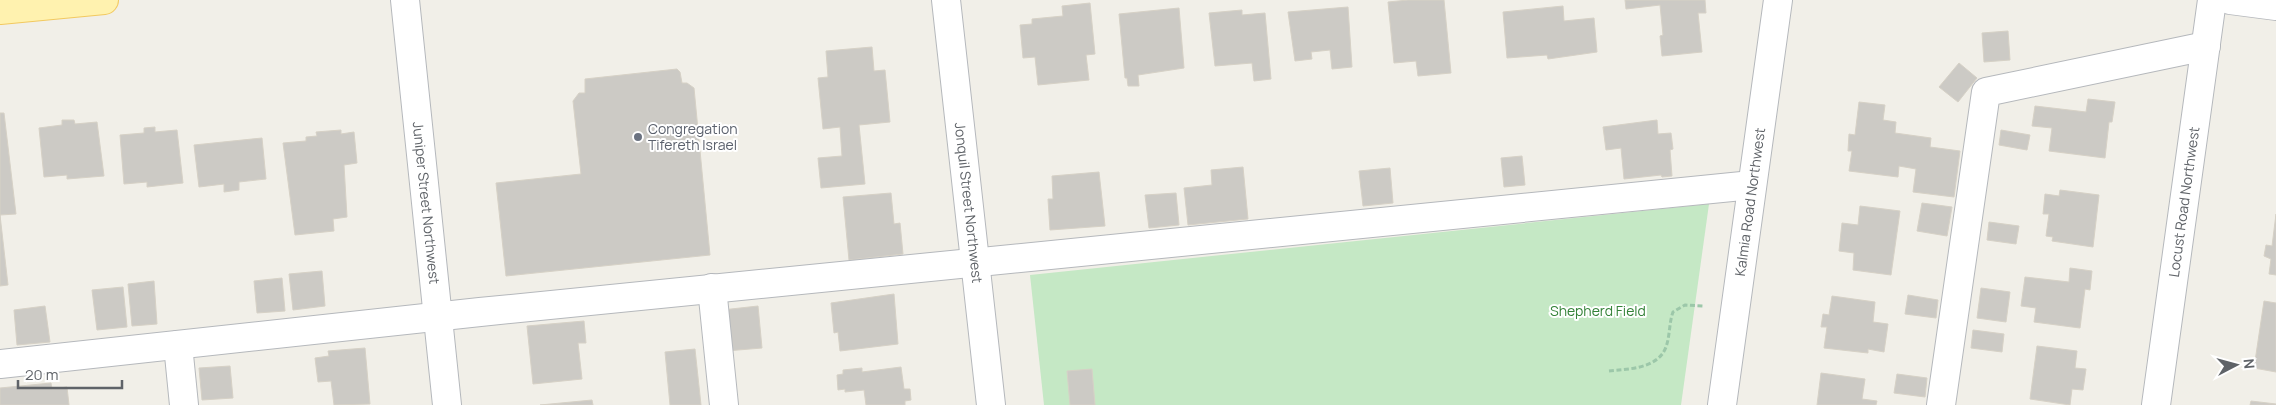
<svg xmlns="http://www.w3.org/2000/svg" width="2276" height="405" font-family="Manrope,sans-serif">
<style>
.green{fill:#c5e8c5}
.building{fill:#cccac5;stroke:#d6d1c6}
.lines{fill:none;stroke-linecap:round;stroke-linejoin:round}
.minor-casing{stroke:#b5b8bc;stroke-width:30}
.major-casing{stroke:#f2c960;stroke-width:30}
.path{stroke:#9cc7a9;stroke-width:3;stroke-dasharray:5 2.5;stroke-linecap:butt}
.minor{stroke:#fff;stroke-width:28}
.major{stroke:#fff2af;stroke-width:28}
.worship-dot{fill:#6b7280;stroke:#fff;stroke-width:2}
.labels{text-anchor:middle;stroke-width:4;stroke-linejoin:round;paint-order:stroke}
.worship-label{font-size:14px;fill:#5b616d;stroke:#fff;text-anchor:start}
.street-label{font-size:14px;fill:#5f6368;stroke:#fff}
.park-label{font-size:14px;fill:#348238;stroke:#fff}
</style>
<rect width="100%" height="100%" fill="#f1efe8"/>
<polygon class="green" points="1709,204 1681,405 1044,405 1030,275"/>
<g class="building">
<polygon points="1408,0 1444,0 1451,73 1418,76 1416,61 1394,63 1388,2"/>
<polygon points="1625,0 1705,0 1706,13 1698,13 1702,52 1662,56 1660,36 1663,35 1660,5 1626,9"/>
<polygon points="1090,3 1095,54 1086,55 1089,80 1038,85 1035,57 1023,58 1020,25 1032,24 1032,19 1063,16 1062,6"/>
<polygon points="1563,6 1564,21 1594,18 1597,52 1548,59 1547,55 1507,58 1503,12"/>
<polygon points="1348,7 1352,67 1332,69 1330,50 1311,52 1312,59 1295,61 1288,12"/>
<polygon points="1179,8 1184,68 1138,75 1139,86 1128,86 1127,78 1125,78 1119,14"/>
<polygon points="1242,10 1242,15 1265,13 1271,79 1254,81 1252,63 1215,66 1209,13"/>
<polygon points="2008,31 2010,60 1984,62 1982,33"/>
<polygon points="872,47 874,71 885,70 890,122 859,125 865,184 821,188 818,158 842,156 840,127 823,129 818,78 828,77 826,51"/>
<polygon points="1959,63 1977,78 1958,102 1939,87"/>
<polygon points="677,69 680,72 682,83 687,83 694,88 710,255 506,276 496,183 581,174 573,101 579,93 585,93 585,79"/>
<polygon points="2088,99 2115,102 2112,122 2109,122 2105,158 2049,151 2052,128 2032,126 2035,106 2086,112"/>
<polygon points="1859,102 1885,105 1883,120 1896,122 1895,133 1931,138 1930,147 1960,151 1954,197 1913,192 1916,169 1899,166 1898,177 1849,171 1852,151 1848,151 1849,134 1855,135"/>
<polygon points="0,113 4,113 16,214 0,215 8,285 0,286"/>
<polygon points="62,120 74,120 75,124 97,122 104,176 67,179 67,175 44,177 39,128 62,125"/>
<polygon points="1657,120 1658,134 1671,133 1673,149 1670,150 1672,176 1662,177 1661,175 1624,179 1621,148 1606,150 1603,127"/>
<polygon points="155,127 155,132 177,130 183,183 147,187 147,182 124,184 120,135 144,133 144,128"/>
<polygon points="341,130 341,134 354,132 357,163 344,165 347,217 333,219 334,231 295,235 283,143 306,141 306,137 317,136 316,132"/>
<polygon points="2001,130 2030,135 2027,150 1999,145"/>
<polygon points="262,138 266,179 239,182 239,190 224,192 224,184 199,187 194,145"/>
<polygon points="1522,156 1525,185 1504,187 1501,158"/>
<polygon points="1243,167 1248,219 1188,225 1184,188 1212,185 1211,170"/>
<polygon points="1390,168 1393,203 1363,206 1359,171"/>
<polygon points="1099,172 1105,226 1050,230 1048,199 1053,199 1052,176"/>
<polygon points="2060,190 2099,195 2093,247 2052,241 2053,237 2046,236 2049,214 2043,214 2045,194 2059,196"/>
<polygon points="891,193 894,224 900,223 903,254 849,260 843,197"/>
<polygon points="1176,193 1179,225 1149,228 1145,195"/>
<polygon points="1922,203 1952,207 1947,236 1917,231"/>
<polygon points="1860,206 1900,211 1891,275 1853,270 1854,253 1839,251 1842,223 1858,225"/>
<polygon points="2276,214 2276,275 2269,274 2271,259 2264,256 2266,245 2272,246"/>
<polygon points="1989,222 2019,226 2016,244 1987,240"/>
<polygon points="2070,268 2092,271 2090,290 2085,289 2080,328 2034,322 2036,308 2021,306 2025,277 2069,282"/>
<polygon points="322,271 325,306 293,310 289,274"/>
<polygon points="282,278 285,311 257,313 254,281"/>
<polygon points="154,281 157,324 132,326 128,284"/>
<polygon points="123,287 127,327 97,330 92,290"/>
<polygon points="1981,288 2010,292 2006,322 1977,318"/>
<polygon points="894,294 898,344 840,351 838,332 834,333 831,303"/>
<polygon points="1908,295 1938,300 1936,318 1905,314"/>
<polygon points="1832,296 1875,302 1873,322 1888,324 1884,352 1868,349 1868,353 1824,348 1827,327 1821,327 1823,314 1829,315"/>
<polygon points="2264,301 2276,303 2276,372 2254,368"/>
<polygon points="45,306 50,342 17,345 14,310"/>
<polygon points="758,306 762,348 726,351 722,310"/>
<polygon points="584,321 586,343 578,343 582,379 533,384 527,326"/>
<polygon points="1973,330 2004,334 2002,352 1971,348"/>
<polygon points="2037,346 2077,351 2075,368 2086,369 2083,390 2072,389 2070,405 2030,399"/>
<polygon points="365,348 370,404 334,405 331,381 318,382 315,358 329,356 328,351"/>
<polygon points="695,349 701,405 670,405 665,352"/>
<polygon points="230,366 233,398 202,400 199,368"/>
<polygon points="901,367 904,389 910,389 911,400 905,401 905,405 866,405 864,390 845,392 845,389 838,390 837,375 843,374 843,370 862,368 862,372"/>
<polygon points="1092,369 1095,405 1070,405 1067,371"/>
<polygon points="1821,373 1865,379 1862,399 1877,401 1876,405 1817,405"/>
<polygon points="1897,374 1927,378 1925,397 1894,393"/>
<polygon points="51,383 52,389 67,387 69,405 0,405 0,388"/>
<polygon points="592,400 593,405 540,405"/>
<polygon points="2251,401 2276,404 2276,405 2250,405"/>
</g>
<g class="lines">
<g class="minor-casing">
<g id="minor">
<path id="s1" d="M405,0l42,405"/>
<path id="s2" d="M946,0l45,405"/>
<polyline points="2230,0 2276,6"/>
<polyline points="712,288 724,405"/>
<polyline points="178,345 184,405"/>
<polyline points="0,364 480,312 1752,185"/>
<path id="s3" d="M1722,405l56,-405"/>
<polyline points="1941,405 1986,92 2206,46"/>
<path id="s4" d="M2156,405l56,-405"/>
</g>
</g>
<g class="major-casing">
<polyline id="major" points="0,10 104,0"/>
</g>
<path class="path" d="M1609,371c19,-2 49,-2 57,-24 4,-11 3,-24 7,-35l12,-7 18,1"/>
<use href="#minor" class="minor"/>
<use href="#major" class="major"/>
</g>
<circle class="worship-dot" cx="638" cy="137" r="5"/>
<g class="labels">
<g class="worship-label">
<text x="648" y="134">Congregation<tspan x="648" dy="16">Tifereth Israel</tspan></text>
</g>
<g class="street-label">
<text dy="5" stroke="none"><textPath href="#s2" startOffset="204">Jonquil Street Northwest</textPath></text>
<text dy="5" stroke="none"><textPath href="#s1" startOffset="204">Juniper Street Northwest</textPath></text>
<text dy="5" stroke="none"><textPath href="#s3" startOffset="205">Kalmia Road Northwest</textPath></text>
<text dy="5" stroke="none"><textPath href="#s4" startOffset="205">Locust Road Northwest</textPath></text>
</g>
<g class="park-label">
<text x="1598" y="316">Shepherd Field</text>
</g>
</g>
<g transform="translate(2236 365) rotate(84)" stroke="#ffffff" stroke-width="4" paint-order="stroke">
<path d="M0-4L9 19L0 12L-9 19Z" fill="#5f6368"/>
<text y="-8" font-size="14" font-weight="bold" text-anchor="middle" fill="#5f6368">N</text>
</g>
<path d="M18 380v8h104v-8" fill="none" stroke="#5f6368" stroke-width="2.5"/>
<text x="25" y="380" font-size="15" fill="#5f6368" stroke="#ffffff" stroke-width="4" paint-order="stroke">20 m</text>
</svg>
